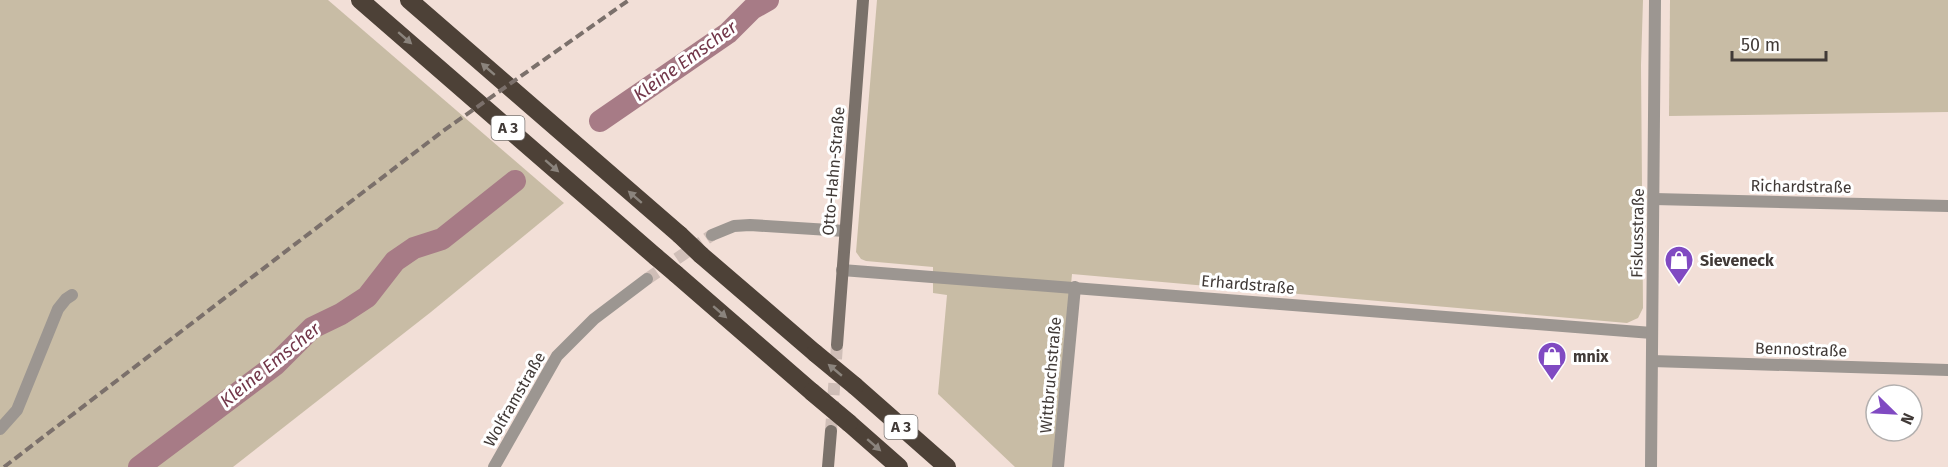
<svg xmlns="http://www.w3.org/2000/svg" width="1948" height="467" font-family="'Fira Sans',sans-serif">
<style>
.green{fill:#c8bca5}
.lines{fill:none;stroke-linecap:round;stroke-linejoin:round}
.river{stroke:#a77b86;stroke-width:22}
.street-tunnel{stroke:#cfbeb7;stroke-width:12;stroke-dasharray:12 6;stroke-linecap:butt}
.secondary-tunnel{stroke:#cfbeb7;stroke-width:12;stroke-dasharray:12 6;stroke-linecap:butt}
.street{stroke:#9c9691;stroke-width:12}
.secondary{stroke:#7a716a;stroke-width:12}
.highway{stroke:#4d4137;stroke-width:18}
.rail{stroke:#7b706b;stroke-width:4;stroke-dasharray:9 4.5;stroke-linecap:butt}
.highway-bridge{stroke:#4d4137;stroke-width:18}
.oneway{fill:#8b847d}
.labels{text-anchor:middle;stroke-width:6;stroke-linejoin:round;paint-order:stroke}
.shield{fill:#fff;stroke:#7a7573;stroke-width:1.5}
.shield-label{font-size:15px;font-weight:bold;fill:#413a37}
.street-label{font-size:16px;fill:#413a37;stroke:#fff}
.poi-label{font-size:16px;font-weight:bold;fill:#413a37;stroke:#fff;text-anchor:start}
.water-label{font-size:18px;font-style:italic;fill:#723649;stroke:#fff}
</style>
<rect width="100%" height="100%" fill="#f2dfd7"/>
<g class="green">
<polygon points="0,0 328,0 564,203 431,312 233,467 0,467"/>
<polygon points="877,0 1643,0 1641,65 1643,308 1638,318 1627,323 1072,274 1054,467 1015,467 938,394 947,295 933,293 933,267 866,261 861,259 856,252"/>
<polygon points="1670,0 1948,0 1948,112 1669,116"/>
</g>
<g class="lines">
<g class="river">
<polyline points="600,121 728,33 752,9 768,0"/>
<polyline points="139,467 275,365 312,328 341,314 367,297 395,261 414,248 442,239 515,181"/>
</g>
<polyline class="street-tunnel" points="647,279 712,235"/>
<polyline class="secondary-tunnel" points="831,431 837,345"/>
<g class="street">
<polyline points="1654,199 1948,206"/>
<polyline points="712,235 734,226 750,225 845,231"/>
<polyline points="842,270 1652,333"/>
<polyline points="1652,361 1948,370"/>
<polyline points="0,429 17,410 58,309 66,299 72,295"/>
<polyline points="494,467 557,356 594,319 647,279"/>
<polyline points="1058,467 1075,287"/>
<polyline points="1651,467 1655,0"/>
</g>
<g class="secondary">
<polyline points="837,345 863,0"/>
<polyline points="828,467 831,431"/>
</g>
<g class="highway">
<polyline points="360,0 656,257"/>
<polyline points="409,0 680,235"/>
<polyline points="701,255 815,353"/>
<polyline points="676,274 812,392"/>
<polyline points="855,386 947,467"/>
<polyline points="849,423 899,467"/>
</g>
<polyline class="rail" points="4,467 443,131 629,0"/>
<g class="highway-bridge">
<polyline points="680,235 701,255"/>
<polyline points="656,257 676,274"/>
<polyline points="815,353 855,386"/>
<polyline points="812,392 849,423"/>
</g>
</g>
<defs><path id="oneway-solid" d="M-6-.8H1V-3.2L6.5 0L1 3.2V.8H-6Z" transform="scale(1.5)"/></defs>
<g class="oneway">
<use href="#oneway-solid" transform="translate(405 38) rotate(41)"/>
<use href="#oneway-solid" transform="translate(488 69) rotate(-139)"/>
<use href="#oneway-solid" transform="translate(552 166) rotate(41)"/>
<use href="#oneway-solid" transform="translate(635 197) rotate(-139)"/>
<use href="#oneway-solid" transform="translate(720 312) rotate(41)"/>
<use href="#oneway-solid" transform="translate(835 370) rotate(-140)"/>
<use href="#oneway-solid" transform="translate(874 445) rotate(41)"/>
</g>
<defs>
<g id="shop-pin" transform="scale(1.5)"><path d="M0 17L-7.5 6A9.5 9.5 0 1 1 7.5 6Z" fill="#804ac2" stroke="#fff"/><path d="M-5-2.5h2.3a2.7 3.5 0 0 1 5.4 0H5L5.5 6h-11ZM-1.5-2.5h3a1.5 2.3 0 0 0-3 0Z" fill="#fff"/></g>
</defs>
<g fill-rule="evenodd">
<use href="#shop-pin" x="1679" y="260"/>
<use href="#shop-pin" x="1552" y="356"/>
</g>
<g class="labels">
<g class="shield">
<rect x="491.5" y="116" width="33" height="24" rx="4.5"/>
<rect x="884.5" y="415" width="33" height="24" rx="4.5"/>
</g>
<g class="shield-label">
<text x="508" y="133">A 3</text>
<text x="901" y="432">A 3</text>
</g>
<g class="street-label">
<text transform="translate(833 171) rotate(-85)" y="6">Otto-Hahn-Straße</text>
<text transform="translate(1801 186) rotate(1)" y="6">Richardstraße</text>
<text transform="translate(1637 233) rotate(-89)" y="6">Fiskusstraße</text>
<text transform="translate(1248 284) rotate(5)" y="6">Erhardstraße</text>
<text transform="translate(1801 349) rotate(2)" y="6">Bennostraße</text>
<text transform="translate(1050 375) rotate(-85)" y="6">Wittbruchstraße</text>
<text transform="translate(514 399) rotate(-60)" y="6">Wolframstraße</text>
</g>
<g class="poi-label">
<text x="1700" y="266">Sieveneck</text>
<text x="1573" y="362">mnix</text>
</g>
<g class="water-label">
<text transform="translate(685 61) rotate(-36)" y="6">Kleine Emscher</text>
<text transform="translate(270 365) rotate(-39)" y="6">Kleine Emscher</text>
</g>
</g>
<g transform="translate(1894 413) rotate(114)"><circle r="28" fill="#ffffff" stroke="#b3b0af" stroke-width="1.5"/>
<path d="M0-4.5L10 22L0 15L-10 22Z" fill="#804ac2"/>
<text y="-9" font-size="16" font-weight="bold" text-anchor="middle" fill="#413a37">N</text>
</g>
<path d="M1732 51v9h94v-9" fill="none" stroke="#413a37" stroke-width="3"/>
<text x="1741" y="51" font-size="18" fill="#413a37" stroke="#ffffff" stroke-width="4.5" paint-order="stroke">50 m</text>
</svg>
